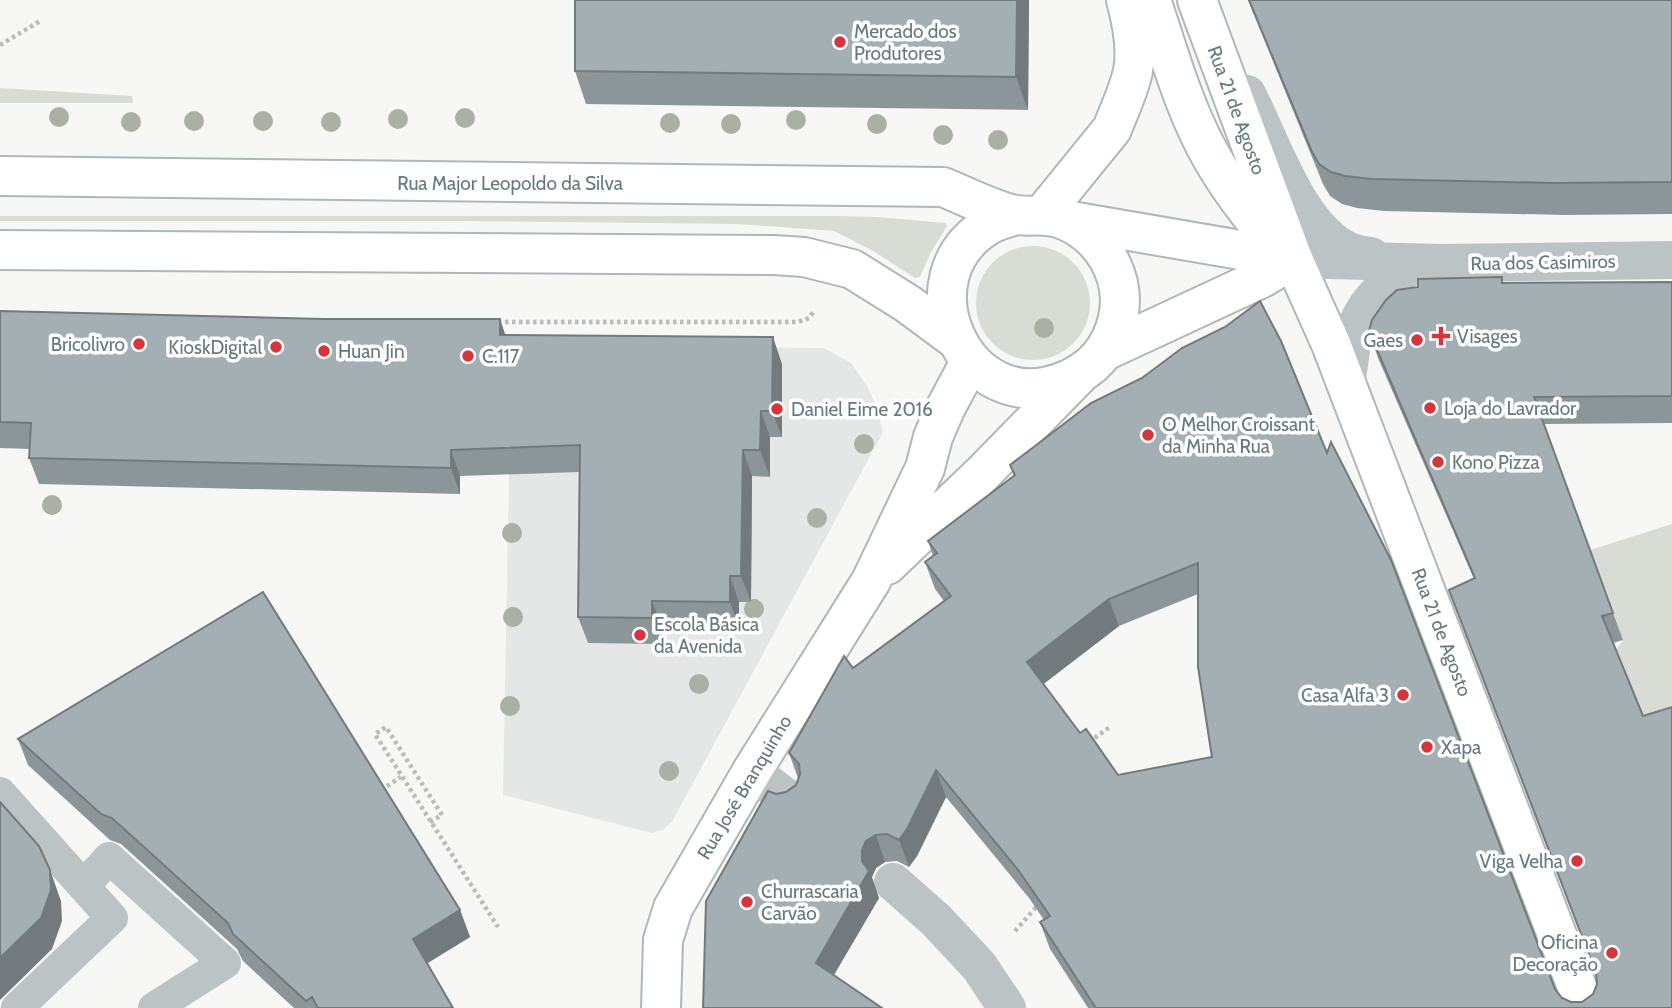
<svg xmlns="http://www.w3.org/2000/svg" width="1672" height="1008" font-family="Cabin,sans-serif">
<style>
.built{fill:#e5e7e6}
.green{fill:#d9dcd4}
.lines{fill:none;stroke-linecap:round;stroke-linejoin:round}
.secondary-casing{stroke:#afb7b9;stroke-width:42}
.path{stroke:#b7bcbd;stroke-width:4.5;stroke-dasharray:3.5 3.5;stroke-linecap:butt}
.lane{stroke:#bcc3c4;stroke-width:32}
.street{stroke:#bcc3c4;stroke-width:38}
.secondary{stroke:#fff;stroke-width:38}
.tree{fill:#abb0a5}
.wall{fill:#8c9699;fill-rule:evenodd}
.shaded-wall{fill:#727a7d}
.building{fill:#a3afb2;stroke:#727a7d;stroke-width:2;fill-rule:evenodd}
.poi-dot{fill:#d7353c;stroke:#fff;stroke-width:2.5}
.labels{text-anchor:middle;stroke-width:7;stroke-linejoin:round;paint-order:stroke}
.poi-label{font-size:19px;fill:#647a7e;stroke:#fff;text-anchor:start}
.street-label{font-size:19px;fill:#647a7e;stroke:#fff}
</style>
<rect width="100%" height="100%" fill="#f7f7f5"/>
<polygon class="built" points="509,346 824,348 851,363 867,386 877,408 883,432 673,820 663,830 652,833 503,795 509,474"/>
<g class="green">
<polygon points="0,88 132,96 133,103 0,103"/>
<polygon points="0,216 838,216 877,217 945,223 947,226 930,254 920,277 915,278 875,252 834,231 737,224 464,221 0,221"/>
<circle cx="1033" cy="303" r="57"/>
<polygon points="1672,524 1672,737 1631,750 1615,651 1623,640 1590,550"/>
</g>
<g class="lines">
<g class="secondary-casing">
<g id="secondary">
<path d="M1151,0c15,44 28,91 48,133 19,41 47,78 77,112"/>
<polyline points="1197,0 1293,259 1331,344 1585,1008"/>
<path d="M0,176l943,11c18,7 56,26 74,28 16,2 31,-2 47,5 38,15 63,57 54,98 -7,32 -26,53 -56,64 -97,38 -163,-107 -71,-158 7,-4 17,-6 25,-9"/>
<path d="M1043,214l69,-85c7,-18 17,-39 21,-58 4,-22 -1,-49 -7,-71"/>
<polyline points="1071,221 1293,259"/>
<polyline points="0,250 774,255 804,257 852,269 908,304 954,338"/>
<polyline points="1105,351 1262,278 1293,259"/>
<polyline points="887,565 983,473 1078,376"/>
<polyline points="661,1008 663,940 673,908 752,771 871,581 925,468 933,437 946,407 970,362"/>
</g>
</g>
<g class="path">
<polyline points="0,45 42,20"/>
<polyline points="498,322 798,322 809,318 814,311"/>
<polyline points="1089,742 1110,727"/>
<polyline points="381,790 401,777"/>
<polyline points="430,822 442,815 386,727 375,734 498,927"/>
<polyline points="1015,931 1039,904"/>
</g>
<g class="lane">
<polyline points="0,793 112,918 17,1008"/>
<polyline points="84,886 109,858 225,963 154,1008"/>
</g>
<g class="street">
<path d="M1247,94c25,48 51,134 102,157 7,3 15,4 22,5"/>
<polyline points="1293,259 1439,263 1672,260"/>
<path d="M1346,383c3,-15 4,-30 7,-44 7,-35 34,-56 61,-76"/>
<polyline points="752,771 788,799"/>
<polyline points="893,882 936,920 979,966 1007,1008"/>
</g>
<use href="#secondary" class="secondary"/>
</g>
<g class="tree">
<circle cx="59" cy="117" r="10"/>
<circle cx="465" cy="118" r="10"/>
<circle cx="398" cy="119" r="10"/>
<circle cx="796" cy="120" r="10"/>
<circle cx="194" cy="121" r="10"/>
<circle cx="263" cy="121" r="10"/>
<circle cx="131" cy="122" r="10"/>
<circle cx="331" cy="122" r="10"/>
<circle cx="670" cy="123" r="10"/>
<circle cx="731" cy="124" r="10"/>
<circle cx="877" cy="124" r="10"/>
<circle cx="943" cy="135" r="10"/>
<circle cx="998" cy="140" r="10"/>
<circle cx="1044" cy="328" r="10"/>
<circle cx="864" cy="444" r="10"/>
<circle cx="52" cy="505" r="10"/>
<circle cx="817" cy="518" r="10"/>
<circle cx="512" cy="533" r="10"/>
<circle cx="754" cy="609" r="10"/>
<circle cx="513" cy="617" r="10"/>
<circle cx="699" cy="684" r="10"/>
<circle cx="510" cy="706" r="10"/>
<circle cx="669" cy="771" r="10"/>
</g>
<g class="wall">
<polygon points="1029,0 1028,110 586,104 575,71"/>
<polygon points="1248,0 1672,0 1672,214 1565,215 1384,211 1357,208 1342,204 1330,196 1323,184"/>
<path d="M1672,282v141l-128,1 79,216 -10,3 59,365h-584l-38,-59 -10,-27 4,-2 -15,-22 -83,-101 -29,59 -8,11 -12,-6 -12,1 -9,6 -4,9v3l7,18 -45,77 -131,33 73,-214 10,-2 10,-7 2,-7 -9,-25 64,-85 91,-67 -9,-12 -10,-27 8,-6 -5,-15 86,-65 -4,-11 317,-12 228,536 7,9 9,4h11l11,-8 4,-10 -1,-9 -122,-396 -96,-221 -9,-27 135,-48zM1198,594l14,163 -94,18 -38,-42 -37,-49 76,-58z"/>
<polygon points="0,311 323,319 500,319 505,335 782,364 782,437 770,437 770,477 752,476 751,602 739,602 739,628 662,627 661,644 588,643 578,617 579,472 460,476 460,494 39,484 29,458 30,449 0,448"/>
<polygon points="18,739 460,910 470,937 427,963 453,1008 294,1008 243,961 237,949 121,844 110,840 28,765"/>
</g>
<g class="shaded-wall">
<polygon points="1017,0 1029,0 1028,110 1016,77"/>
<polygon points="500,319 509,346 500,335"/>
<polygon points="773,337 782,364 782,437 772,411"/>
<polygon points="761,411 770,437 770,477 760,450"/>
<polygon points="451,450 460,476 460,494 451,468"/>
<polygon points="743,450 752,476 751,602 741,576"/>
<polygon points="730,576 739,602 739,628 730,602"/>
<polygon points="1109,599 1119,626 1037,689 1027,662"/>
<polygon points="652,601 662,627 661,644 652,618"/>
<polygon points="936,770 946,797 917,856 909,867 899,840"/>
<polygon points="876,835 885,862 876,868 872,877 879,898 825,990 816,963 862,861 862,850 866,841"/>
<polygon points="50,870 61,901 62,921 52,949 0,1000 0,958"/>
<polygon points="460,910 470,937 423,966 413,939"/>
</g>
<g class="building">
<polygon points="575,0 1017,0 1016,77 575,71"/>
<polygon points="1249,0 1672,0 1672,182 1553,183 1372,179 1345,176 1331,172 1319,164 1312,152"/>
<path d="M1502,277v6l170,-1v114l-138,1 79,216 -11,3 41,100 29,-9v301h-576l-56,-86 10,-6 -31,-45 -83,-101 -29,59 -8,11 -12,-6 -11,1 -10,6 -4,9v11l7,10 -53,92 66,45h-179l3,-107 62,-110 8,3 10,-2 10,-7 4,-11 -1,-10 -10,-11 55,-97 9,12 98,-72 -26,-34 12,-9 -9,-12 87,-66 -5,-10 81,-62 51,-25 40,-30 43,-21 35,-26 21,40 46,112 4,-11 60,118 164,429 7,9 9,4h11l11,-8 4,-10 -1,-11 -147,-383 26,-12 -106,-247 3,-11 14,-20 11,-10 21,-3v-8zM1198,563v104l14,90 -94,18 -32,-46 -6,4 -53,-71 82,-63z"/>
<polygon points="0,311 323,319 500,319 500,335 773,337 772,411 761,411 760,450 743,450 741,576 730,576 730,602 652,601 652,618 578,617 580,445 451,450 451,468 29,458 31,423 0,422"/>
<polygon points="263,592 460,910 413,939 453,1008 318,1008 312,997 306,1001 233,934 228,923 112,818 101,814 18,739"/>
<polygon points="0,802 39,846 50,870 51,890 41,918 0,958"/>
</g>
<g class="poi-dot">
<circle cx="840" cy="42" r="7"/>
<path d="M1437.5 325.5h7v7h7v7h-7v7h-7v-7h-7v-7h7z"/>
<circle cx="1417" cy="340" r="7"/>
<circle cx="139" cy="344" r="7"/>
<circle cx="276" cy="347" r="7"/>
<circle cx="324" cy="351" r="7"/>
<circle cx="468" cy="356" r="7"/>
<circle cx="1430" cy="408" r="7"/>
<circle cx="777" cy="409" r="7"/>
<circle cx="1148" cy="435" r="7"/>
<circle cx="1438" cy="462" r="7"/>
<circle cx="640" cy="635" r="7"/>
<circle cx="1403" cy="695" r="7"/>
<circle cx="1427" cy="747" r="7"/>
<circle cx="1577" cy="861" r="7"/>
<circle cx="747" cy="902" r="7"/>
<circle cx="1612" cy="953" r="7"/>
</g>
<g class="labels">
<g class="poi-label">
<text x="854" y="38">Mercado dos<tspan x="854" dy="22">Produtores</tspan></text>
<text x="1457" y="343">Visages</text>
<text x="1403" y="347" text-anchor="end">Gaes</text>
<text x="125" y="351" text-anchor="end">Bricolivro</text>
<text x="262" y="354" text-anchor="end">KioskDigital</text>
<text x="338" y="358">Huan Jin</text>
<text x="482" y="363">C.117</text>
<text x="1444" y="415">Loja do Lavrador</text>
<text x="791" y="416">Daniel Eime 2016</text>
<text x="1162" y="431">O Melhor Croissant<tspan x="1162" dy="22">da Minha Rua</tspan></text>
<text x="1452" y="469">Kono Pizza</text>
<text x="654" y="631">Escola Básica<tspan x="654" dy="22">da Avenida</tspan></text>
<text x="1389" y="702" text-anchor="end">Casa Alfa 3</text>
<text x="1441" y="754">Xapa</text>
<text x="1563" y="868" text-anchor="end">Viga Velha</text>
<text x="761" y="898">Churrascaria<tspan x="761" dy="22">Carvão</tspan></text>
<text x="1598" y="949" text-anchor="end">Oficina<tspan x="1598" dy="22">Decoração</tspan></text>
</g>
<g class="street-label">
<text transform="translate(1237 110) rotate(70)" y="7">Rua 21 de Agosto</text>
<text x="510" y="190">Rua Major Leopoldo da Silva</text>
<text transform="translate(1543 262) rotate(-1)" y="7">Rua dos Casimiros</text>
<text transform="translate(1442 632) rotate(69)" y="7">Rua 21 de Agosto</text>
<text transform="translate(744 787) rotate(-59)" y="7">Rua José Branquinho</text>
</g>
</g>
</svg>
